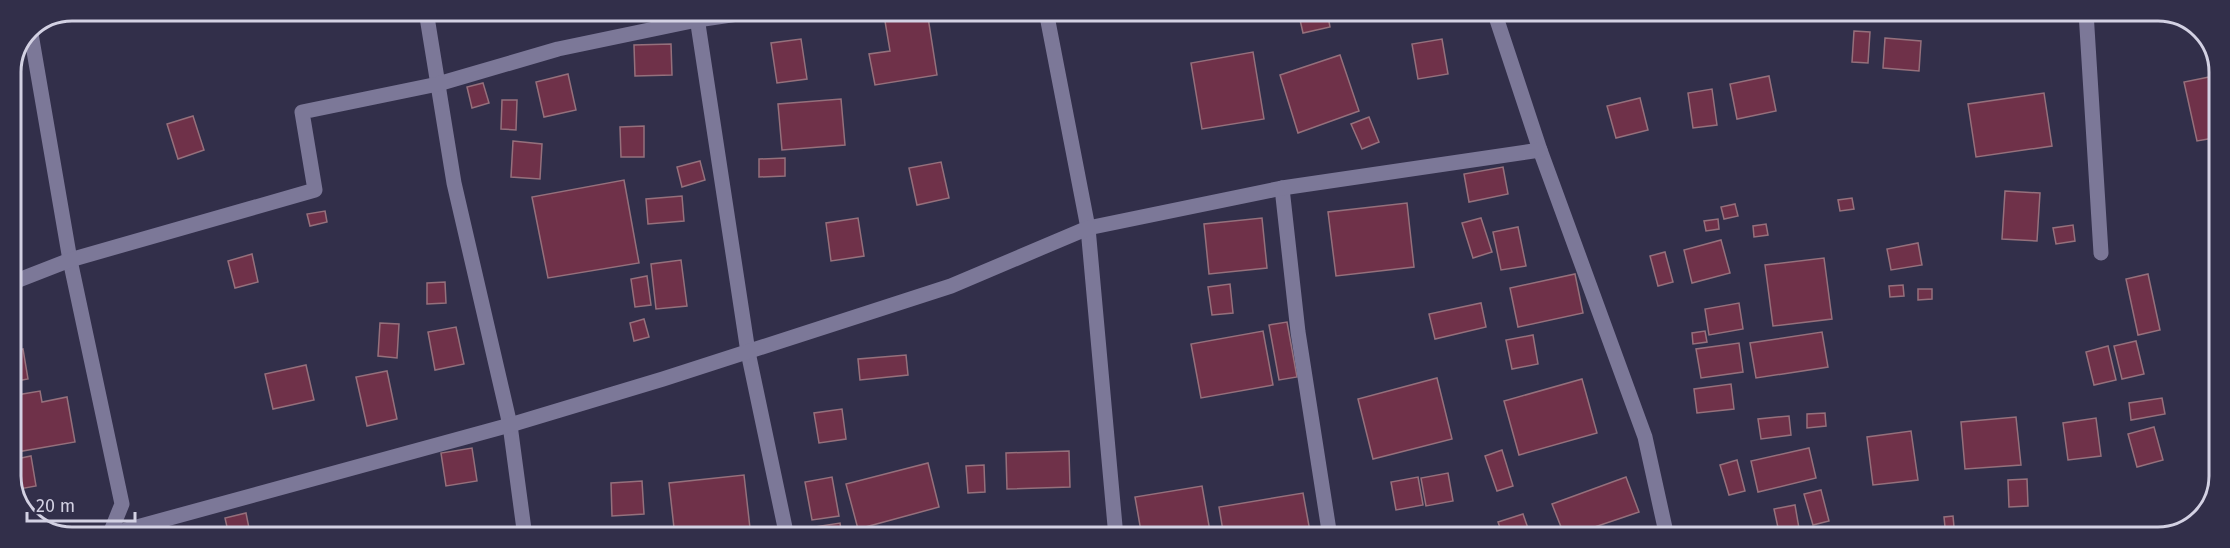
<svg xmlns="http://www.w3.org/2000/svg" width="2230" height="548" font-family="'Fira Sans',sans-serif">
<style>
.building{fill:#6f3149;stroke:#95707c;stroke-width:1.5}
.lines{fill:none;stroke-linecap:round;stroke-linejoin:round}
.minor{stroke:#7c7898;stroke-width:15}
.rim{fill:none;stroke:#d3d1e3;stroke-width:3}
</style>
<rect width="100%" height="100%" fill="#322f4a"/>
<g class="building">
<polygon points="909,11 927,11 937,75 875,85 869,54 890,51 884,15"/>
<polygon points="1298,11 1327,11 1330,27 1303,33"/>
<polygon points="1854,31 1870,32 1868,63 1852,62"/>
<polygon points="1885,38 1921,41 1919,71 1883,68"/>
<polygon points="801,39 807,79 777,83 771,43"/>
<polygon points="1442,39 1448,74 1418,79 1412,44"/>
<polygon points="671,44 672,75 635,76 634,45"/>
<polygon points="1253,52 1264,119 1202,129 1191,63"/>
<polygon points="1340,55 1359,111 1298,133 1280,75"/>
<polygon points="568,74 576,110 544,117 536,82"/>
<polygon points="2219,75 2219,137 2197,141 2184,82"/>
<polygon points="1769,76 1776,111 1737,119 1730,84"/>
<polygon points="483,83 489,103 472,108 467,87"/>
<polygon points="1712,89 1717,125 1693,128 1688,93"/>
<polygon points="2044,93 2052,146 1976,157 1968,104"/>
<polygon points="1640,98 1648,130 1616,138 1607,106"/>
<polygon points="841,99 845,145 782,150 778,104"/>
<polygon points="502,100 517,100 516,130 501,129"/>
<polygon points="193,116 204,150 178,159 167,124"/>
<polygon points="1369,117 1379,142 1362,149 1351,124"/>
<polygon points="644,126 644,157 621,157 620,127"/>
<polygon points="513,141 542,144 540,179 511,177"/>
<polygon points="785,158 785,176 759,177 759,159"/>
<polygon points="700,161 705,180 682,187 677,167"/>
<polygon points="941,162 949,198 917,205 909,168"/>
<polygon points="1503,167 1508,194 1469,202 1464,174"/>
<polygon points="624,180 639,263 548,278 532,197"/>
<polygon points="2005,191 2040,193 2037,241 2002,239"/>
<polygon points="682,196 684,221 648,224 646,199"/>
<polygon points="1852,198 1854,209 1840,211 1838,200"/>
<polygon points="1407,203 1414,267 1336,276 1328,212"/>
<polygon points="1735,204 1738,216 1724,219 1721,207"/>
<polygon points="325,211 327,222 310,226 307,214"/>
<polygon points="858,218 864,256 831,261 826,223"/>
<polygon points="1262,218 1267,268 1209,274 1204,224"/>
<polygon points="1481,218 1492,252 1473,258 1462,223"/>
<polygon points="1718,219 1719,229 1706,231 1704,221"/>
<polygon points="1766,224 1768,235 1754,237 1753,226"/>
<polygon points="2073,225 2075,241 2056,244 2053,228"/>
<polygon points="1518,227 1526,266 1501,270 1493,232"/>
<polygon points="1721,240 1730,273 1692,283 1684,250"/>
<polygon points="1918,243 1922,265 1891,270 1887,249"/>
<polygon points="1665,252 1673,282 1658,286 1650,256"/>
<polygon points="252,254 258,282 235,288 228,261"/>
<polygon points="1824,258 1832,319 1773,326 1765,265"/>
<polygon points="681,260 687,306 656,309 651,264"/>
<polygon points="1575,274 1583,313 1518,327 1510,288"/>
<polygon points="2148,274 2160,330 2138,335 2126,279"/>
<polygon points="647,276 651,305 635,307 631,279"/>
<polygon points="445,282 446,303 427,304 427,283"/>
<polygon points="1230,284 1233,313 1212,315 1208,287"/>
<polygon points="1903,285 1904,296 1890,297 1889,286"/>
<polygon points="1918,289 1932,289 1932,299 1918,300"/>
<polygon points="1481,303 1486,327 1435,339 1429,314"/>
<polygon points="1739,303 1743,329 1709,335 1705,309"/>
<polygon points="644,319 649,337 634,341 630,323"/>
<polygon points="1287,322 1297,377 1279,380 1269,325"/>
<polygon points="380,323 399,324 397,358 378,356"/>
<polygon points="456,327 464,364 435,370 428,332"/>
<polygon points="1263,331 1273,385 1201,398 1191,344"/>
<polygon points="1705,331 1707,342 1693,344 1692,333"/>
<polygon points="1822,332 1828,367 1756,378 1750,343"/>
<polygon points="1533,335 1538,364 1512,369 1506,340"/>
<polygon points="2136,341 2144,374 2122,379 2114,346"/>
<polygon points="1739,343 1743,372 1701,378 1696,349"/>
<polygon points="2108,346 2116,380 2094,385 2086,352"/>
<polygon points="23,349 28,379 11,382 11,352"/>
<polygon points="906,355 908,375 860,380 858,359"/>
<polygon points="306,365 314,400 273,409 265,374"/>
<polygon points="387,371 397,419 367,426 356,377"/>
<polygon points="1437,378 1452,439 1373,459 1358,399"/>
<polygon points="1582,379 1597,433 1519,455 1504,401"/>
<polygon points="1731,384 1734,409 1697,413 1694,389"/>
<polygon points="40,391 42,402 67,397 75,442 11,453 11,396"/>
<polygon points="2162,398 2165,414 2131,420 2129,403"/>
<polygon points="842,409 846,439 819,443 814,413"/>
<polygon points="1825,413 1826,426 1807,428 1807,414"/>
<polygon points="1789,416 1791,435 1761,439 1758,419"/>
<polygon points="2016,417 2021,465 1965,469 1961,422"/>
<polygon points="2096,418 2101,456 2068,460 2063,423"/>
<polygon points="2154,427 2163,460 2137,467 2128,434"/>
<polygon points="1911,431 1918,480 1873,485 1867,437"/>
<polygon points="472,448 477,481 446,486 441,453"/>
<polygon points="1809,448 1816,478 1758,492 1751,461"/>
<polygon points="1502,450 1513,486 1497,491 1485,456"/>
<polygon points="1069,451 1070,487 1007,489 1006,453"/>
<polygon points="31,456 36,486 14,490 11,484 11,460"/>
<polygon points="1737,460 1745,491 1729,495 1720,465"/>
<polygon points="928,463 939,507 858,529 846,484"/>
<polygon points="984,465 985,492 968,493 966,466"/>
<polygon points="1448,473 1453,501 1426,506 1421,478"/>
<polygon points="744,475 751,537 675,537 669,483"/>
<polygon points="832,477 839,516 812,520 805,482"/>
<polygon points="1418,477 1423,505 1396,510 1391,482"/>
<polygon points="1626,477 1639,512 1565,537 1552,504"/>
<polygon points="2027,479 2028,506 2009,507 2008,480"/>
<polygon points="642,481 644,514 612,516 611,483"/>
<polygon points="1202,486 1211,537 1142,537 1135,497"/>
<polygon points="1821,490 1829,521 1813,525 1804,494"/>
<polygon points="1303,493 1311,537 1224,537 1219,507"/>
<polygon points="1795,505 1800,534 1780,537 1774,509"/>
<polygon points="246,513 250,533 229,536 225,518"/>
<polygon points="1523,514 1531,537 1503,537 1498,522"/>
<polygon points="1953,516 1954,527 1945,527 1944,517"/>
<polygon points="840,523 842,537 816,537 814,527"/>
<polygon points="656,532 657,537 625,537"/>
</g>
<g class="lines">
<g class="minor">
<polyline points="426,11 454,183 510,425 525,537"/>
<polyline points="696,11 748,352 787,537"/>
<polyline points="1046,11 1088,228 1116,537"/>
<polyline points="1494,11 1540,150 1645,437 1667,537"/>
<polyline points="2086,12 2101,253"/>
<polyline points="30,28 70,260 122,504 109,536"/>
<polyline points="1282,188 1298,332 1330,537"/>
<polyline points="11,283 70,260 315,190 302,112 438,84 558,49 697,20 758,11"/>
<polyline points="104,536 510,425 663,379 951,286 1088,228 1282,188 1540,150"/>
</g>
</g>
<path d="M0 0H2230V548H0ZM72 21H2158A51 51 0 0 1 2209 72V476A51 51 0 0 1 2158 527H72A51 51 0 0 1 21 476V72A51 51 0 0 1 72 21Z" fill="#322f4a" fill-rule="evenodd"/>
<path class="rim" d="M72 21H2158A51 51 0 0 1 2209 72V476A51 51 0 0 1 2158 527H72A51 51 0 0 1 21 476V72A51 51 0 0 1 72 21Z"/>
<path d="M27 512v9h108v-9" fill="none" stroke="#d3d1e3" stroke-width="3"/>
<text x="36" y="512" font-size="18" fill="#d3d1e3" stroke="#322f4a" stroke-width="4.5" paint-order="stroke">20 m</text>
</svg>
